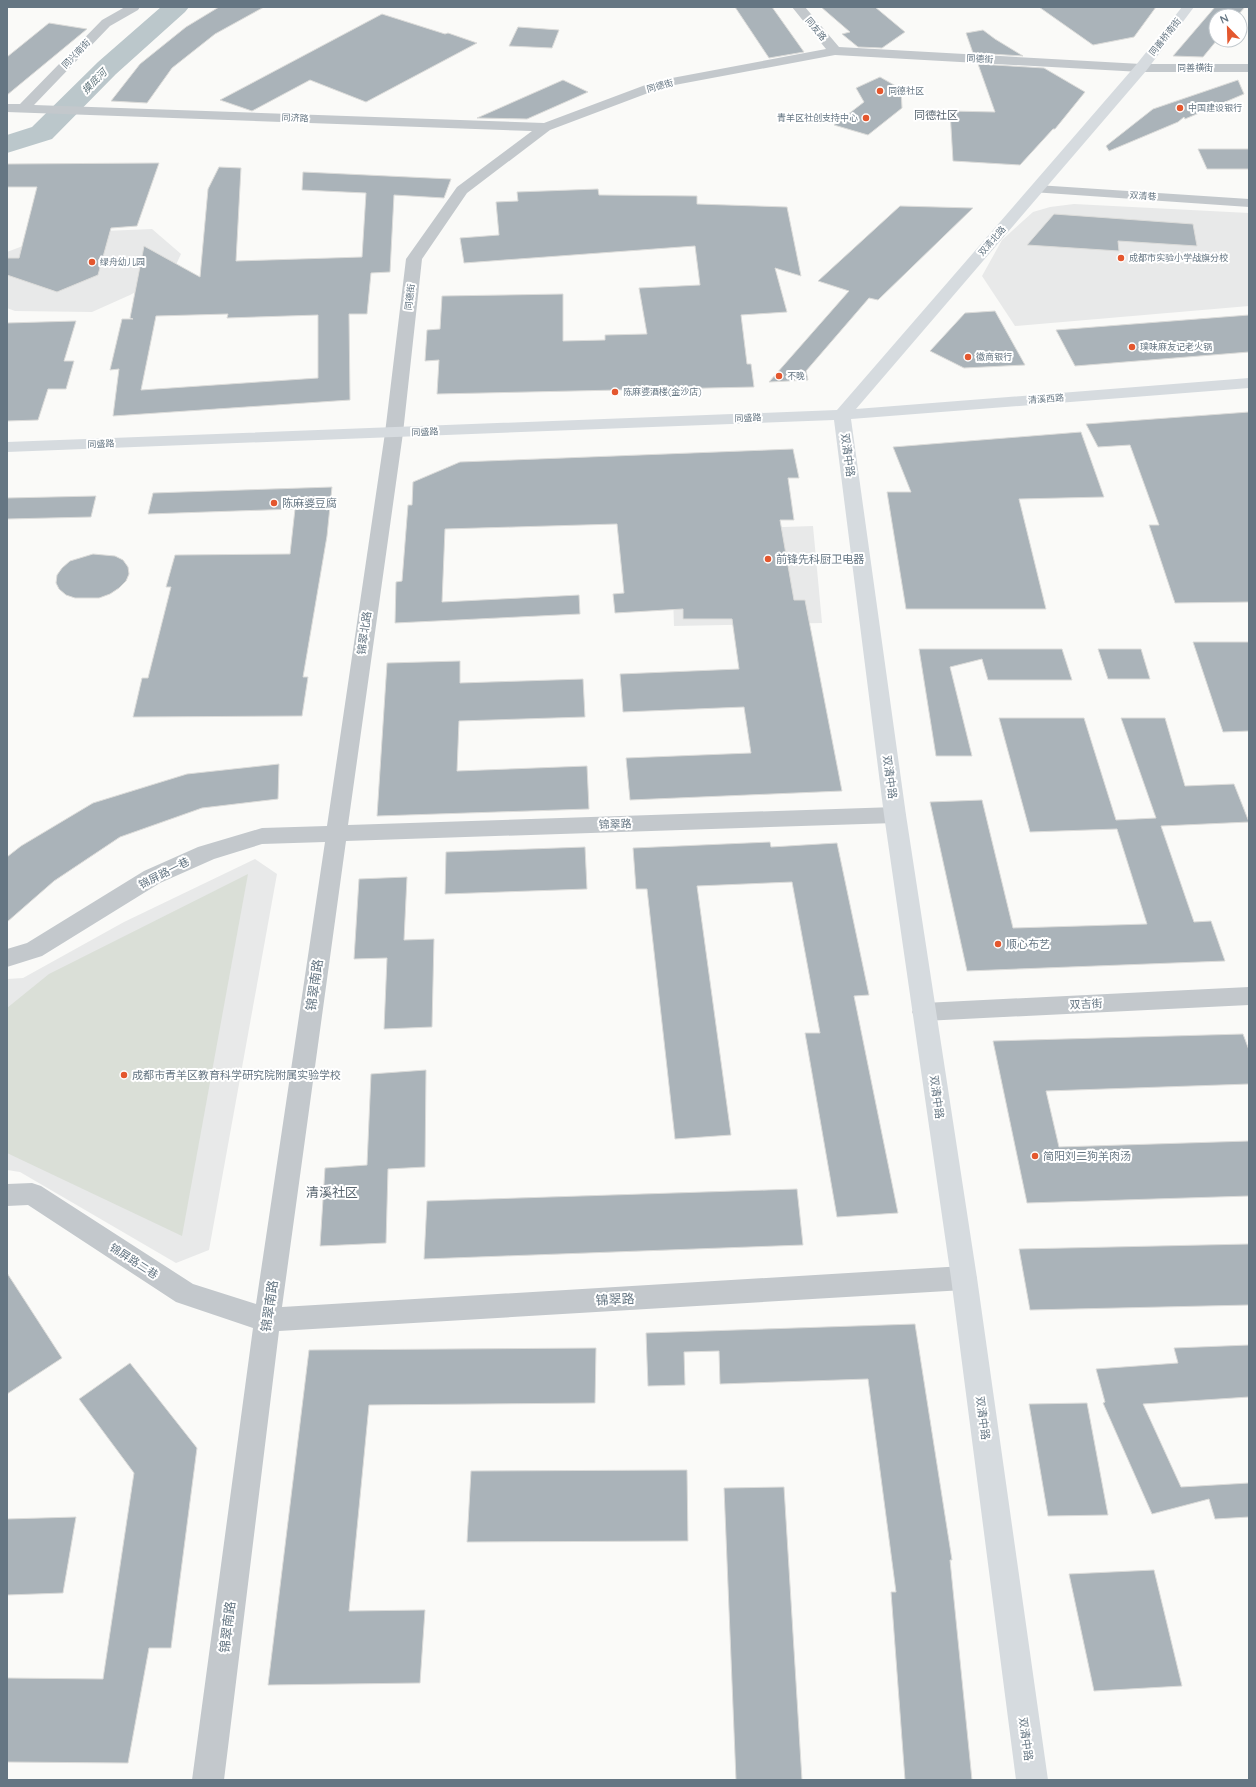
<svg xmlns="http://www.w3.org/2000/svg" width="1256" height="1787" font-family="Quicksand,'Noto Sans SC',sans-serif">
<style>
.built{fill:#e8e9e9}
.green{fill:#dadfd7}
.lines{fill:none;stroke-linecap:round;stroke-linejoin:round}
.river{fill:#bbc7cb;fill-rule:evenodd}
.building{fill:#aab3b9;stroke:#dcdcda;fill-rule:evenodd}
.street{fill:#c3c8cc;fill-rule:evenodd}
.secondary{fill:#d6dbdf;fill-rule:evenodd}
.poi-dot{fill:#e4572e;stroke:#fff;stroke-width:1.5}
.labels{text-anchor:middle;stroke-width:4;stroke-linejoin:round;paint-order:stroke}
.far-street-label{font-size:9px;fill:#657683;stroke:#fff}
.far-poi-label{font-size:9px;fill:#657683;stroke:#fff;text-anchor:start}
.far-water-label{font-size:10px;font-style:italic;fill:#60757c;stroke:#fff}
.far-quarter-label{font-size:11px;fill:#57646e;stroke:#fff}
.street-label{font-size:11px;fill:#657683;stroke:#fff}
.poi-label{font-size:11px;fill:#657683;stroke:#fff;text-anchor:start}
.near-street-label{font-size:13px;fill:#657683;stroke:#fff}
.quarter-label{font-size:13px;fill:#57646e;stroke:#fff}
</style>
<rect width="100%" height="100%" fill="#fafaf8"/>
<g class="built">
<polygon points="1074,204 1249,213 1249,306 1015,326 982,276 1002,240 1033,212 1050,207"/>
<polygon points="152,229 181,254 173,271 130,295 92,312 15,311 7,308 7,252 57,233"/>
<polygon points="813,526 822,623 674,626 671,531"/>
<polygon points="255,859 277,874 209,1250 176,1263 20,1172 7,1170 7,979 23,978 124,922"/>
</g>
<polygon class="green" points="248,874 182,1236 7,1153 7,1008 49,974"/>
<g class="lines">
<polygon class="river" points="161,7 189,7 185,12 116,74 52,139 7,153 7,135 32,127 98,62"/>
</g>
<g class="building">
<polygon points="219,7 264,7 215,34 172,68 147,103 111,101 140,64 186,27"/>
<polygon points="735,7 772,7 804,52 769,58"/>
<polygon points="821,7 875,7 905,32 882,48 858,47 842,34 850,32"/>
<polygon points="1039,7 1156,7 1134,37 1093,45"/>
<polygon points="1215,7 1245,7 1237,16 1216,16 1216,40 1217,40 1203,57 1173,56"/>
<polygon points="382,14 445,34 448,33 477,43 366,102 310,80 252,111 220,100"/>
<polygon points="49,23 87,29 7,95 7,57"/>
<polygon points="518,27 559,30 552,48 509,46"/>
<polygon points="983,30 995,39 1023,56 973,53 966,33"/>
<polygon points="978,64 1044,68 1085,92 1055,129 1053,129 1020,165 953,161 950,111 995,112"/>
<polygon points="880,77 901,89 902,108 868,135 834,125 864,102 856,88"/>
<polygon points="563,80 588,92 527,119 477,118"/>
<polygon points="1238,80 1244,94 1185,119 1184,117 1178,122 1109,151 1106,146 1153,109"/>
<polygon points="1198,149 1249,149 1249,169 1207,169"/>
<polygon points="159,163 137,226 111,228 98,275 57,292 7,275 7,258 19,258 37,187 7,187 7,164"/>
<path d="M219,167l22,1 -5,93 126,-4 4,-64 -64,-3 1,-18 148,7 -7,19 -50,-3 -4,77 -19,1 -4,41h-18l1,86 -237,16 6,-47 -9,1 12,-51h11l-3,-1 14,-72 56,31 8,-88zM228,314l-1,4 91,-3v63l-177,12 15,-74z"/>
<polygon points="598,189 599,195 697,196 697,204 787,207 801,276 775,268 787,312 741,315 747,364 751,364 754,387 437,394 439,360 425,361 427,330 440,329 442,296 563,294 563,341 605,340 605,335 647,334 639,288 700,285 695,246 464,263 460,238 499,235 496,202 518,201 517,192"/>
<polygon points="900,206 973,208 878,300 869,298 806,371 808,380 769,382 849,291 818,281"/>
<polygon points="1054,214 1193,224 1197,246 1118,241 1119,251 1027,245"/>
<polygon points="995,311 1025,365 964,368 930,351 965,313"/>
<polygon points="1249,315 1249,352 1075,366 1056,330"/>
<polygon points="76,321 64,361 74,361 66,389 48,389 38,420 7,421 7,323"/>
<polygon points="1249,412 1249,602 1175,603 1149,525 1159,525 1130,445 1098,447 1086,424"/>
<polygon points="1081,432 1104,497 1019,499 1046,609 906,609 887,492 911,492 893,447"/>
<polygon points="793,449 799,478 788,478 794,520 780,520 794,600 805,600 842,791 630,800 626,758 751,753 744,707 623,712 620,674 739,669 732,619 683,619 683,609 615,613 613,594 624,593 617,524 445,529 442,602 579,595 580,614 395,623 396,582 402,581 408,505 412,505 413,482 460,462"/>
<polygon points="332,487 327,536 303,677 308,677 302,716 133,717 142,678 148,678 171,587 166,587 175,555 290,554 295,509 148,514 153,493"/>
<polygon points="96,496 91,517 7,519 7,498"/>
<polygon points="93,554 115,556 123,560 128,567 129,574 126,581 119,588 110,594 99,598 75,598 66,595 59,589 56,583 57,575 62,568 70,561"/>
<polygon points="1193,642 1249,642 1249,731 1223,732"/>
<polygon points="919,649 1062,649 1072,680 988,680 982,659 950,667 972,756 936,756"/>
<polygon points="1098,649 1141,649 1150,679 1108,679"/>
<polygon points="460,661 460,683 583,679 585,717 459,721 457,771 587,766 589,809 377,816 387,663"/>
<polygon points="999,718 1084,718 1116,820 1156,818 1121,718 1165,718 1185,786 1234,784 1249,822 1161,826 1194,922 1211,921 1225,961 967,971 930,802 982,800 1013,928 1147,924 1117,829 1030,832"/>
<polygon points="279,764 278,799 202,808 120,837 54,881 7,922 7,857 21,846 93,803 187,774"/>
<polygon points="770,842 771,847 837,843 869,995 854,996 898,1213 837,1217 805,1033 820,1033 792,882 697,886 731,1135 675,1139 647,889 636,889 633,848"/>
<polygon points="585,847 587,889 445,894 446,852"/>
<polygon points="407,877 404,940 434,939 432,1027 384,1029 387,958 354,959 359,879"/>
<polygon points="1243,1034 1249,1050 1249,1084 1046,1091 1059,1147 1249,1141 1249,1196 1027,1203 993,1041"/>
<polygon points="426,1070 425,1167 388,1169 386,1243 320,1246 325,1168 367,1165 371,1074"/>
<polygon points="797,1189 803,1245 424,1259 427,1201"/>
<polygon points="1249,1244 1249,1305 1030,1310 1019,1249"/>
<polygon points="7,1273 62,1358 7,1394"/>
<polygon points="915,1324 952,1560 950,1560 972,1780 905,1780 891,1592 896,1592 868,1379 720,1384 719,1351 684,1352 685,1385 648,1386 646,1333"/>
<polygon points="1249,1345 1249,1397 1143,1404 1181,1487 1249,1483 1249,1517 1215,1519 1209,1499 1152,1514 1103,1403 1105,1402 1096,1369 1178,1363 1174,1348"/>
<polygon points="596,1348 595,1403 369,1405 349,1611 425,1610 420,1683 268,1685 309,1350"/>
<polygon points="130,1363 197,1448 171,1648 149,1648 128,1763 7,1762 7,1678 103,1679 134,1473 79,1399"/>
<polygon points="1087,1403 1108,1515 1048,1516 1029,1404"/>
<polygon points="687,1470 688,1541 467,1542 471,1471"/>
<polygon points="784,1487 802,1780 736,1780 724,1488"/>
<polygon points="76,1517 63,1593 7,1595 7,1519"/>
<polygon points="1154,1570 1182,1686 1094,1691 1069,1574"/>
</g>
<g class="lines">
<g class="street">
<polygon points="125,7 140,7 138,10 110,26 34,105 544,123 656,81 826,49 792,7 805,7 839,47 1141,64 1249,64 1249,72 1141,72 835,55 664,87 550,130 467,193 422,259 403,433 348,825 895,807 902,810 906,815 902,820 895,823 346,841 282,1307 964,1266 973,1270 977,1278 973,1286 964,1290 279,1331 224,1780 192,1780 253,1328 176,1302 28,1205 7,1206 7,1184 32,1183 41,1186 193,1284 256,1304 325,842 262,844 214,859 160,883 42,956 7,967 7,949 27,943 144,871 198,847 262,828 327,826 385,433 406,259 457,187 532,131 7,112 7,104 20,104 102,20"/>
<polygon points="1037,185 1249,199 1249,207 1032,192 1030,189 1032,186"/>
<polygon points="1249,987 1249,1005 924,1021 916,1019 912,1012 916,1005 924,1003"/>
</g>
<polygon class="secondary" points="1182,7 1194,7 1146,71 856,409 1249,378 1249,388 851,419 906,815 977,1278 1048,1780 1016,1780 951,1278 884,815 834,420 7,452 7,442 837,410 1136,65"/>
</g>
<g class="poi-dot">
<circle cx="880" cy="91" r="4"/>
<circle cx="1180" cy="108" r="4"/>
<circle cx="866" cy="118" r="4"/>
<circle cx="1121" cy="258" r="4"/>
<circle cx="92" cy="262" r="4"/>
<circle cx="1132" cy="347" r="4"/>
<circle cx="968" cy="357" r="4"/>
<circle cx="779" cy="376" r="4"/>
<circle cx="615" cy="392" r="4"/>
<circle cx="274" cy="503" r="4"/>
<circle cx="768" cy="559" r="4"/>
<circle cx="998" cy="944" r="4"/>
<circle cx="124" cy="1075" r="4"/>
<circle cx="1035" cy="1156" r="4"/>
</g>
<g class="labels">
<g class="far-street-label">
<text transform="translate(816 29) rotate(50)" y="3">同友路</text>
<text transform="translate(1165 37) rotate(-52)" y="3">同善桥南街</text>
<text transform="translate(76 54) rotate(-46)" y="3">同兴南街</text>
<text transform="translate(980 59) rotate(3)" y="3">同德街</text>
<text x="1195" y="71">同善横街</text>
<text transform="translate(660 86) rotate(-16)" y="3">同德街</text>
<text transform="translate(295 118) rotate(2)" y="3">同济路</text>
<text transform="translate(1143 196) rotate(4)" y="3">双清巷</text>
<text transform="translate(992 241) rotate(-49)" y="3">双清北路</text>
<text transform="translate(410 297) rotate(-83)" y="3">同德街</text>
<text transform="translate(1046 399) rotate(-4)" y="3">清溪西路</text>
<text transform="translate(748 418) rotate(-2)" y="3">同盛路</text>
<text transform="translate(425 432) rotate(-2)" y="3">同盛路</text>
<text transform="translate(101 444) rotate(-2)" y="3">同盛路</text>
</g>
<g class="far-poi-label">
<text x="888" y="94">同德社区</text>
<text x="1188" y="111">中国建设银行</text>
<text x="858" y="121" text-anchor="end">青羊区社创支持中心</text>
<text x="1129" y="261">成都市实验小学战旗分校</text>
<text x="100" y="265">绿舟幼儿园</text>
<text x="1140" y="350">璞味麻友记老火锅</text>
<text x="976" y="360">徽商银行</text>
<text x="787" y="379">不晚</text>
<text x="623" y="395">陈麻婆酒楼(金沙店)</text>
</g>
<g class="far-water-label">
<text transform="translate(94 81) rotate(-45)" y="4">摸底河</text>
</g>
<g class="far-quarter-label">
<text x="936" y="119">同德社区</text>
</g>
<g class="street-label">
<text transform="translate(848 455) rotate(82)" y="4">双清中路</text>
<text transform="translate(364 633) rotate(-82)" y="4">锦翠北路</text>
<text transform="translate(890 777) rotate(82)" y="4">双清中路</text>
<text transform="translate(615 824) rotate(-2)" y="4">锦翠路</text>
<text transform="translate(164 873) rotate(-27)" y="4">锦屏路一巷</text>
<text transform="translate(1086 1004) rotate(-3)" y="4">双吉街</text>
<text transform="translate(937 1097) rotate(82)" y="4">双清中路</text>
<text transform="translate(134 1261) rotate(33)" y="4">锦屏路二巷</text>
<text transform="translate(983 1418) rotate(82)" y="4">双清中路</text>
<text transform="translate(1026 1739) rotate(82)" y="4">双清中路</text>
</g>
<g class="poi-label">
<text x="282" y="507">陈麻婆豆腐</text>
<text x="776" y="563">前锋先科厨卫电器</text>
<text x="1006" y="948">顺心布艺</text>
<text x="132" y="1079">成都市青羊区教育科学研究院附属实验学校</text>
<text x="1043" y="1160">简阳刘二狗羊肉汤</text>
</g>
<g class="near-street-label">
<text transform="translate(314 985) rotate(-82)" y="5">锦翠南路</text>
<text transform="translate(615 1299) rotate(-3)" y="5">锦翠路</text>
<text transform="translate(269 1306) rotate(-82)" y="5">锦翠南路</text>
<text transform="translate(227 1627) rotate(-83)" y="5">锦翠南路</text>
</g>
<g class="quarter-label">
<text x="332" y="1197">清溪社区</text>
</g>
</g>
<rect width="1256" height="1787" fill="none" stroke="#657683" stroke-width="16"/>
<g transform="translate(1228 28) rotate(337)"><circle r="19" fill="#ffffff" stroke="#c1c8cd"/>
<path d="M0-3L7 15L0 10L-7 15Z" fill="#e4572e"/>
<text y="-6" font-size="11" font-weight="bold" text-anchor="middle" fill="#657683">N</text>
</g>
</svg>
